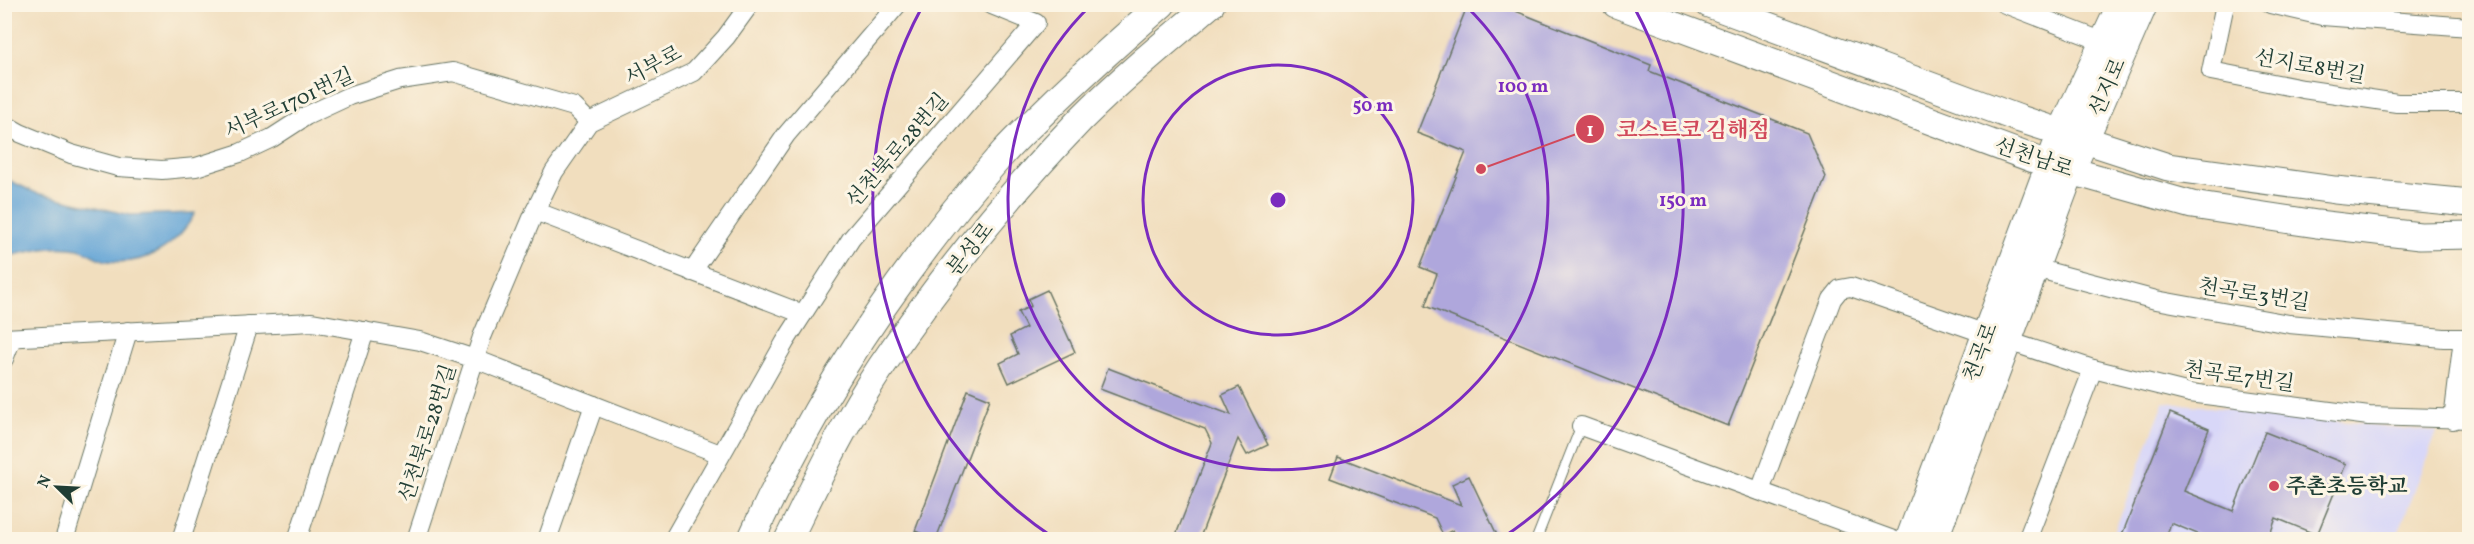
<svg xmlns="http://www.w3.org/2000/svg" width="2474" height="544" font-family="Vollkorn,'Noto Serif KR',serif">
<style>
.built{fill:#d8d7f8}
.water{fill:#63a4d6;stroke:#417085;stroke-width:1.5}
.building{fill:#afa7dc}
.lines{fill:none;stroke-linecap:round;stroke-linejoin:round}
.lane-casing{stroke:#687564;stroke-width:11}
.street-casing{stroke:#687564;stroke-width:20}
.secondary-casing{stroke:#687564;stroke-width:29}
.lane{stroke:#fff;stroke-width:9}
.street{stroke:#fff;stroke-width:18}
.secondary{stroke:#fff;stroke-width:27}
.ring{fill:none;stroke:#7b2cbf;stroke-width:3}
.poi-dot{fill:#d1495b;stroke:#fcf5e5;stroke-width:2}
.labels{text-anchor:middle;stroke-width:6;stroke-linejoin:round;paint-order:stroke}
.street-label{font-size:21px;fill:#1f3d34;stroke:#fcf5e5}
.poi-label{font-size:21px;font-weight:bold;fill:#1f3d34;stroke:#fcf5e5;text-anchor:start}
.centre{fill:#7b2cbf;stroke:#fcf5e5;stroke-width:3}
.ring-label{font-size:18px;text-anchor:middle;font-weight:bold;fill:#7b2cbf;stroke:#fcf5e5;stroke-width:6;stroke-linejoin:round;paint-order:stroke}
.leader{fill:none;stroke:#d1495b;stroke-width:2}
.callout-dot{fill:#d1495b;stroke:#fcf5e5;stroke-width:2}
.mark-label{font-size:18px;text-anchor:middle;font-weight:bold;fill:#fff}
.callout-label{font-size:22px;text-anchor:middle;font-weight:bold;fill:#d1495b;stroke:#fcf5e5;stroke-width:6;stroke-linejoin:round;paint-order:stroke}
</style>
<rect width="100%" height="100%" fill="#fcf5e5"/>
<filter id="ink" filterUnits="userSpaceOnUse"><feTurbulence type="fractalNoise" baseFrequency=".0167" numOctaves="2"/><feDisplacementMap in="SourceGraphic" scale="12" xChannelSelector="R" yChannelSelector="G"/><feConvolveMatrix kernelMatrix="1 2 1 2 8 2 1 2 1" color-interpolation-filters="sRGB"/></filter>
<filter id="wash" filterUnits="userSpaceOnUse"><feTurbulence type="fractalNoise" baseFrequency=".008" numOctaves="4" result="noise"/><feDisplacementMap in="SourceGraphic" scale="24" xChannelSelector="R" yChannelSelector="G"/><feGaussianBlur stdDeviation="1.35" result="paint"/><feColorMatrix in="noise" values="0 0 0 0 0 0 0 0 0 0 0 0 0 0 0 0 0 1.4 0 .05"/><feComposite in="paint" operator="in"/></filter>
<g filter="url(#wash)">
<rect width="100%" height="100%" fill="#f1debe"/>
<polygon class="built" points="2164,402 2437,432 2396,539 2111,540"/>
<path class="water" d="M4,178l32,15 94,22 65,-2c-18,33 -49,53 -87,48 -11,-1 -20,-10 -30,-12 -25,-5 -50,3 -73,8z"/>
<g id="blocks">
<g class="building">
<polygon points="1468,4 1498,4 1651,65 1649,71 1807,133 1826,177 1728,426 1425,306 1437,274 1420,267 1466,152 1417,133"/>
<polygon points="1047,290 1075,352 1009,383 1000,363 1018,354 1010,336 1026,328 1018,312 1031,306 1028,299"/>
<polygon points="1108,368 1231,415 1222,395 1239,387 1268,445 1247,455 1238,439 1199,540 1174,540 1212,443 1205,429 1100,389"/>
<polygon points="968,390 990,399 936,539 915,531"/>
<polygon points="2170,413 2209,429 2184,491 2233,511 2265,432 2346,464 2317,535 2276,518 2268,540 2212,540 2171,523 2165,540 2120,540"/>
<polygon points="1338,457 1461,505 1452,484 1469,476 1497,535 1487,540 1458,540 1453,530 1443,535 1435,518 1330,478"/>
</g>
</g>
</g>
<g filter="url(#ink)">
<use href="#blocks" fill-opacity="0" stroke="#687564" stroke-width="1.5"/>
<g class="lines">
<g class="lane-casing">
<polyline id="lane" points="1536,540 1581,426"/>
</g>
<g class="street-casing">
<g id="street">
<polyline points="2005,4 2104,42"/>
<polyline points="2225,4 2211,71 2303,89 2397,103 2470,103"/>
<polyline points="2270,4 2322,16 2470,27"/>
<polyline points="4,124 20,133 71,154 118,167 162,170 196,167 240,153 272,138 306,116 349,96 400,80 453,72 574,107 589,122"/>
<polyline points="535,211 803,314"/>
<polyline points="2035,268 2156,300 2289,324 2444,338 2470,338"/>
<polyline points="692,272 786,135 898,4"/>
<polyline points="4,338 312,322 420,341 475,359 720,454"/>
<polyline points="2008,341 2093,369 2190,393 2369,416 2470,419"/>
<polyline points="4,359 12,338"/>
<polyline points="2453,420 2463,338"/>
<polyline points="1581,426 1893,540"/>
<polyline points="1760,491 1832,299 1840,289 1851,287 1986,334"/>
<polyline points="64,540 128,331"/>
<polyline points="181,540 249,325"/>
<polyline points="297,540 365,331"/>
<polyline points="416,540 482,337 535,211 554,172 589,122 694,72 726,37 750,4"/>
<polyline points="547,540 594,405"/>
<polyline points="673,540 785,342 851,239 1036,23 989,4"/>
<polyline points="2027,540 2093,369"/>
</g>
</g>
<g class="secondary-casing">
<g id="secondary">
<polyline points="1616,4 2050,165 2192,205 2317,224 2420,236 2470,235"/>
<polyline points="1709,4 2020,119 2168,167 2335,190 2470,203"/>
<path d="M751,540c63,-140 151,-272 252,-387 14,-16 30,-30 45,-45 37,-36 75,-70 114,-104"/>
<path d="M788,540c29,-59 57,-119 93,-173 59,-87 127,-172 200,-248 41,-41 86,-78 130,-115"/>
<polyline points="1909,540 2061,133 2121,4"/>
<polyline points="1934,540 2071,171 2144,4"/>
</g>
</g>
<use href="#lane" class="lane"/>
<use href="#street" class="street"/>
<use href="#secondary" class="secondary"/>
</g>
</g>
<g class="ring">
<circle cx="1278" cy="200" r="135"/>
<path d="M1466 6A270 270 0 1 1 1090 6"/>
<path d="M1054 538A405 405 0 0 1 922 7M1634 7A405 405 0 0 1 1502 538"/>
</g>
<circle class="poi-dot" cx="2274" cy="486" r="6"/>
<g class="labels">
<g class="street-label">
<text transform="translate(653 65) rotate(-28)" y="7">서부로</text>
<text transform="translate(2310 66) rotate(10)" y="7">선지로8번길</text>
<text transform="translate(2107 87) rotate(-66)" y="7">선지로</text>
<text transform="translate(289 103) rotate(-25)" y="7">서부로1701번길</text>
<text transform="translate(897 150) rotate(-49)" y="7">선천북로28번길</text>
<text transform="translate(2034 157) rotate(19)" y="7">선천남로</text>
<text transform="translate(970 249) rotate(-52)" y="7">분성로</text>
<text transform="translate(2254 294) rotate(9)" y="7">천곡로3번길</text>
<text transform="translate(1980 352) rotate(-69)" y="7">천곡로</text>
<text transform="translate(2239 376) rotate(8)" y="7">천곡로7번길</text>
<text transform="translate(427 433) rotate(-72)" y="7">선천북로28번길</text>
</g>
<g class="poi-label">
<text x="2286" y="493">주촌초등학교</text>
</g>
</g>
<circle cx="1278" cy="200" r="9" class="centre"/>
<g class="ring-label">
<text x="1523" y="92">100 m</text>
<text x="1373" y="111">50 m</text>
<text x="1683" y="206">150 m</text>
</g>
<path class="leader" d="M1481 169L1590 129"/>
<g class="callout-dot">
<circle cx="1481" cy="169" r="6"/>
<circle cx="1590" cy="129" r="15"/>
</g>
<g class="mark-label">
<text x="1590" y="136">1</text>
</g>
<g class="callout-label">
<text x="1693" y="137">코스트코 김해점</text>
</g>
<rect width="2474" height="544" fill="none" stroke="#fcf5e5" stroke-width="24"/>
<g transform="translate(57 487) rotate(294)" stroke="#fcf5e5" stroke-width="4.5" paint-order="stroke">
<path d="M0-4.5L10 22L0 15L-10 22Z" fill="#1f3d34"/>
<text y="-9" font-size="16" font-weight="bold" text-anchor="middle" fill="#1f3d34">N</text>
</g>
</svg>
